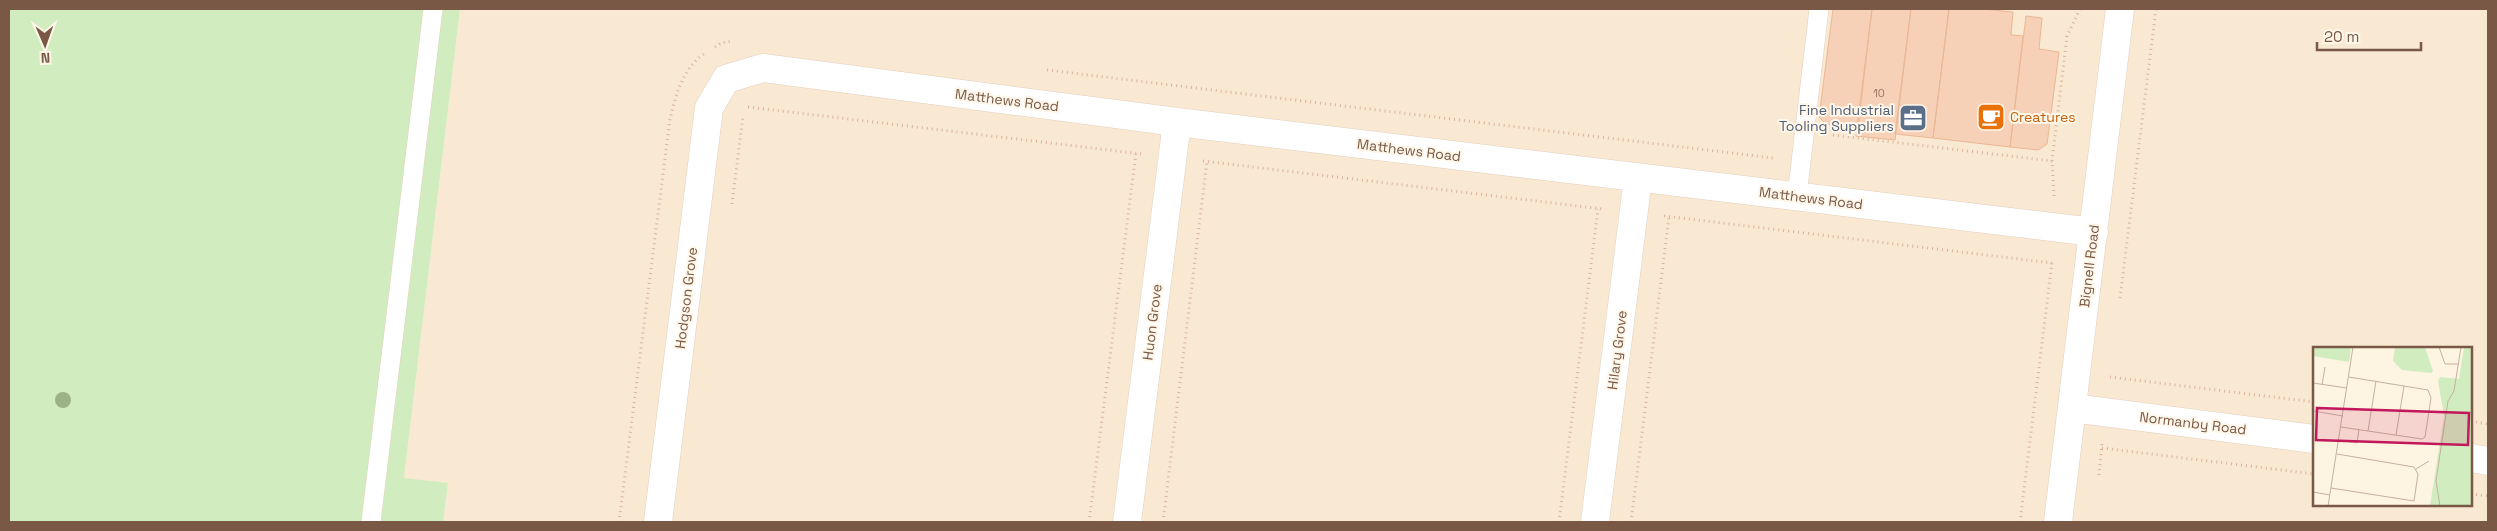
<svg xmlns="http://www.w3.org/2000/svg" width="2497" height="531" font-family="'Space Grotesk',sans-serif">
	<style>
		.residential { fill: #f9e8d2; fill-rule: evenodd }
		.green { fill: #d1edbf }
		.building { fill: #f7d1b7; stroke: #ebb795 }
		.lines { fill: none; stroke-linecap: round; stroke-linejoin: round }
		.service-casing { stroke: #e4d0bd; stroke-width: 20 }
		.minor-casing { stroke: #e4d0bd; stroke-width: 29 }
		.path { stroke: #dcb49a; stroke-width: 3; stroke-dasharray: 1 4; stroke-linecap: butt }
		.service { stroke: #fff; stroke-width: 19 }
		.minor { stroke: #fff; stroke-width: 28 }
		.tree { fill: #9cb186 }
		.labels { text-anchor: middle; dominant-baseline: central; stroke-width: 4; stroke-linejoin: round; paint-order: stroke }
		.number-label { font-size: 11px; fill: #987662 }
		.street-label { font-size: 14px; fill: #795846; stroke: #fff7ea }
		.service-label { font-size: 14px; fill: #4e5e75; stroke: #fff7ea; text-anchor: end }
		.food-label { font-size: 14px; fill: #c56008; stroke: #fff7ea; text-anchor: start }
		.inset-road { fill: none; stroke: #c5b19f; stroke-width: 1 }
		.view { fill: #c2185b; fill-opacity: 0.15; stroke: #c2185b; stroke-width: 2.5 }
		.inset-edge { fill: none; stroke: #795846; stroke-width: 2.5 }
	</style>
	<rect width="100%" height="100%" fill="#fef4e2"/>
	<path class="residential" d="M460 9H2488V522H443L448 483 404 479ZM2314 348H2471V505H2314Z"/>
	<path class="green" d="M9 9H460L404 478 448 483 443 522H9Z"/>
	<path class="building" d="M1833 9H1872L1858 128 1826 124 1819 117Z
		M1872 9H1911L1895 140 1856 136Z
		M1911 9H1949L1933 138 1895 134Z
		M1949 9H1983L2013 12 2011 35 2023 36 2010 147 1933 138Z
		M2026 16 2042 18 2039 49 2059 52 2047 144 2038 150 2010 147Z"/>
	<g class="lines">
		<defs>
			<path id="service" d="M1797 196 1819 9
				M371 522 433 9"/>
			<path id="minor" d="M2072 408 2314 439
				M2471 458 2488 461
				M658 522 709 108 726 79 763 68 1177 122 2094 232
				M1127 522 1177 122
				M1595 522 1638 178
				M2058 522 2120 9"/>
		</defs>
		<use href="#service" class="service-casing"/>
		<use href="#minor" class="minor-casing"/>
		<path class="path" d="M715 47 721 43 733 41
			M1047 70 1773 158
			M748 107 1142 154
			M1833 135 2052 161
			M1203 161 1603 209
			M2054 196 2052 161 2067 36 2080 9
			M732 204 743 116
			M1664 216 2052 263
			M2120 298 2156 9
			M2110 377 2314 402
			M2471 421 2488 424
			M2102 448 2314 474
			M2099 475 2102 443
			M2471 494 2488 496
			M619 522 670 119C676 95 682 69 704 54
			M1089 522 1136 153
			M1163 522 1207 161
			M1559 522 1598 209
			M1631 522 1669 217
			M2020 522 2052 262"/>
		<use href="#service" class="service"/>
		<use href="#minor" class="minor"/>
	</g>
	<circle class="tree" cx="63" cy="400" r="8"/>
	<defs>
		<symbol id="cafe-square" viewBox="-11 -11 22 22"><rect x="-9" y="-9" width="18" height="18" rx="4" fill="#e8710a" stroke="#fff7ea"/><path d="M-5.5-4.5H6V0H3Q3 3.5 0 3.5H-2.5Q-5.5 3.5-5.5 0ZM3-3.2v2h1.7v-2ZM-6 4.5H4V6H-6Z" fill="#fff"/></symbol>
		<symbol id="office-square" viewBox="-11 -11 22 22"><rect x="-9" y="-9" width="18" height="18" rx="4" fill="#5c6f8a" stroke="#fff7ea"/><path d="M-6-3h4V-5.5h4V-3h4V5H-6ZM-1-4.5V-3h2v-1.5ZM-6 0V1H6V0Z" fill="#fff"/></symbol>
	</defs>
	<g fill-rule="evenodd">
		<use href="#cafe-square" x="1975" y="101" width="32" height="32"/>
		<use href="#office-square" x="1897" y="102" width="32" height="32"/>
	</g>
	<g class="labels">
		<g class="number-label">
			<text x="1879" y="93">10</text>
		</g>
		<g class="street-label">
			<text transform="translate(1007 100) rotate(7)">Matthews Road</text>
			<text transform="translate(1409 150) rotate(7)">Matthews Road</text>
			<text transform="translate(1811 198) rotate(7)">Matthews Road</text>
			<text transform="translate(2089 266) rotate(-83)">Bignell Road</text>
			<text transform="translate(686 298) rotate(-83)">Hodgson Grove</text>
			<text transform="translate(1152 322) rotate(-83)">Huon Grove</text>
			<text transform="translate(1617 350) rotate(-83)">Hilary Grove</text>
			<text transform="translate(2193 423) rotate(7)">Normanby Road</text>
		</g>
		<g class="service-label">
			<text x="1894" y="110">Fine Industrial<tspan x="1894" dy="16">Tooling Suppliers</tspan></text>
		</g>
		<g class="food-label">
			<text x="2010" y="117">Creatures</text>
		</g>
	</g>
	<g transform="translate(2313 347)">
		<rect width="159" height="159" fill="#fef4e2"/>
		<path d="M0 0H38L36 15 0 9ZM82 0H112L120 24 118 26 89 23 80 14ZM151 0H159V159H117L131 69 125 34 127 30 146 32Z" fill="#d1edbf"/>
		<path class="inset-road" d="M126 0 132 17H145M0 36 34 41M9 38 12 20M0 64 30 69M28 80 109 92 112 90 118 51 115 43 36 30M55 84 63 34M83 88 91 39M26 93 44 96 46 82M103 122 116 114M18 141 101 154 105 127 101 120 24 107M0 145 17 148M15 159 40 0M127 159 123 134 135 54 141 44 148 0"/>
		<path class="view" d="M4 61 156 66 155 98 3 93Z"/>
		<rect width="159" height="159" class="inset-edge"/>
	</g>
	<rect width="2497" height="531" fill="none" stroke="#795846" stroke-width="20"/>
	<g transform="translate(45 45) rotate(178)" stroke="#fff7ea" stroke-width="4" paint-order="stroke">
	<path d="M0-4L9 19L0 12L-9 19Z" fill="#795846"/>
	<text y="-8" font-size="14" font-weight="bold" text-anchor="middle" fill="#795846">N</text>
	</g>
	<path d="M2317 42v8h104v-8" fill="none" stroke="#795846" stroke-width="2.5"/>
	<text x="2324" y="42" font-size="15" fill="#795846" stroke="#fff7ea" stroke-width="4" paint-order="stroke">20 m</text>
</svg>
